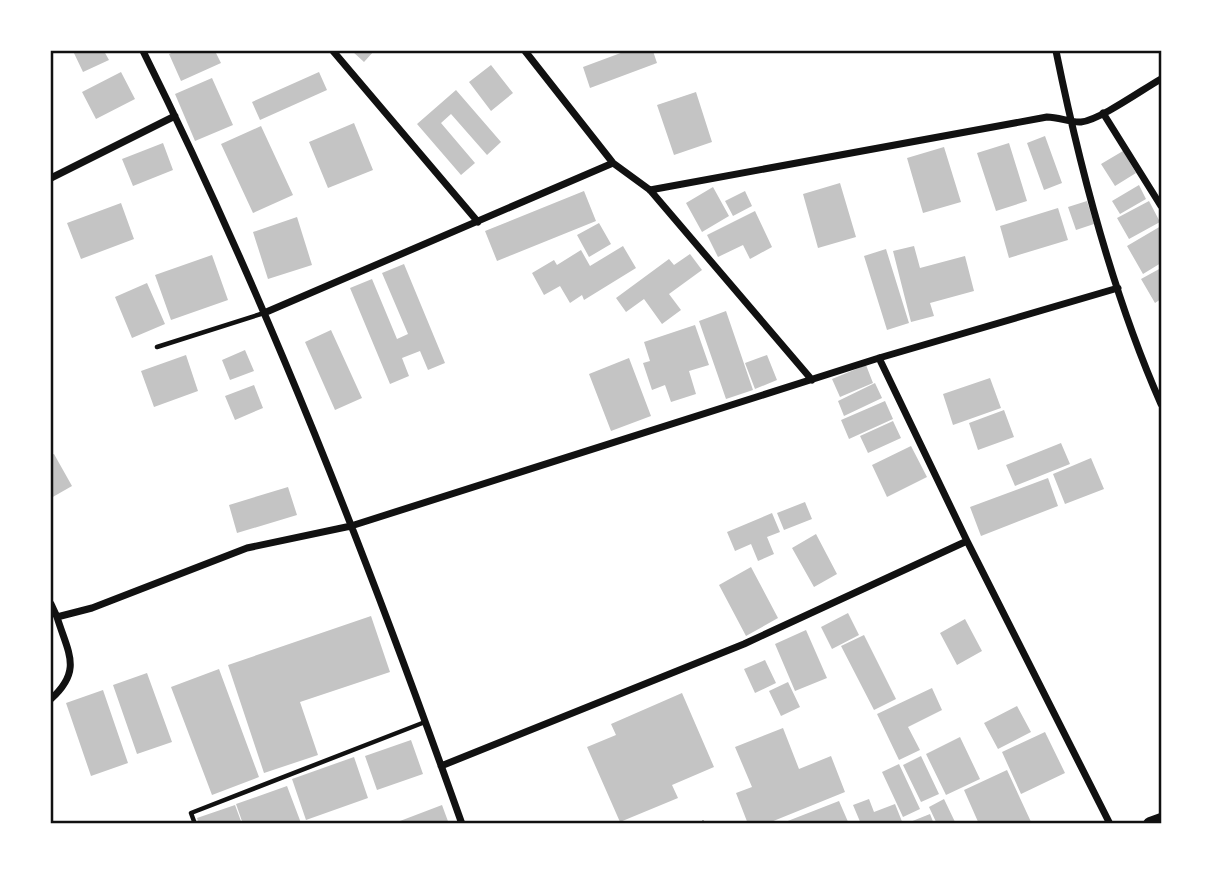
<svg xmlns="http://www.w3.org/2000/svg" width="1212" height="875" font-family="'Titillium Web',sans-serif">
	<style>
		.building { fill: #c4c4c4 }
		.lines { fill: none; stroke-linecap: round; stroke-linejoin: round }
		.service { stroke: #111; stroke-width: 4.5 }
		.minor { stroke: #111; stroke-width: 7 }
		.primary { stroke: #111; stroke-width: 14 }
		.neatline { fill: none; stroke: #111; stroke-width: 2.5 }
	</style>
	<rect width="100%" height="100%" fill="#fff"/>
	<path class="building" d="M73 51H104L109 60 83 72Z
		M176 51H215L221 63 181 81 169 54Z
		M352 51H374L364 62Z
		M626 51H653L657 63 590 88 583 67Z
		M491 65 513 93 491 111 469 82Z
		M121 72 135 99 96 119 82 92Z
		M319 72 327 90 260 120 252 102Z
		M212 78 233 125 195 141 175 94Z
		M456 90 501 142 487 155 451 114 441 123 475 163 461 175 417 124Z
		M696 92 712 142 674 155 657 105Z
		M354 123 373 170 328 188 309 142Z
		M261 126 293 195 253 213 221 144Z
		M1045 136 1062 183 1044 190 1027 143Z
		M163 143 173 170 133 186 122 159Z
		M1009 143 1027 201 996 211 977 153Z
		M944 147 961 202 923 213 907 158Z
		M1123 151 1136 173 1115 186 1101 164Z
		M840 183 856 237 818 248 803 194Z
		M1139 185 1146 199 1120 214 1112 201Z
		M713 187 729 216 702 232 686 203Z
		M584 191 596 221 497 261 485 231Z
		M745 191 752 206 733 216 725 201Z
		M1087 201 1094 224 1076 230 1068 207Z
		M1149 201 1160 222 1129 239 1117 218Z
		M121 203 134 239 81 259 67 223Z
		M1058 208 1068 240 1009 258 1000 226Z
		M755 211 772 247 750 259 743 245 718 257 707 235Z
		M297 217 312 265 268 279 253 232Z
		M599 223 611 244 589 257 577 235Z
		M1161 226V263L1143 274 1127 246Z
		M623 246 636 268 584 300 582 295 570 303 560 286 544 295 532 273 554 260 557 265 581 250 590 266Z
		M914 246 920 268 965 256 974 291 930 303 934 316 911 322 893 251Z
		M886 249 909 323 887 330 864 256Z
		M690 254 702 270 669 294 681 310 662 324 644 299 626 312 616 298 669 259 674 265Z
		M212 255 228 300 171 320 155 275Z
		M404 264 445 363 428 370 420 351 402 358 409 376 390 384 350 288 372 279 397 339 408 334 382 273Z
		M1161 268V299L1155 303 1141 279Z
		M147 283 165 324 132 338 115 297Z
		M726 311 753 390 726 399 699 321Z
		M695 325 709 365 689 371 696 394 671 402 665 385 652 390 643 363 650 361 644 342Z
		M331 330 362 398 335 410 305 342Z
		M245 350 254 371 230 380 222 360Z
		M186 355 198 391 154 407 141 371Z
		M767 355 777 380 755 389 745 363Z
		M629 358 651 416 611 431 589 374Z
		M866 365 873 383 840 397 832 379Z
		M990 378 1001 408 953 425 943 394Z
		M875 383 882 398 844 416 838 401Z
		M254 385 263 408 235 420 225 396Z
		M885 401 893 419 849 439 841 420Z
		M1004 410 1014 437 978 450 969 423Z
		M893 421 901 438 868 453 860 436Z
		M1061 443 1070 464 1015 486 1006 465Z
		M911 446 927 477 887 497 872 465Z
		M54 454 72 486 51 498V455Z
		M1091 458 1104 489 1065 504 1053 474Z
		M1048 478 1058 506 981 536 970 507Z
		M288 487 297 515 237 533 229 505Z
		M805 502 812 519 784 530 777 513Z
		M772 513 780 532 767 537 774 554 758 561 751 544 735 551 727 532Z
		M816 534 837 574 814 587 792 548Z
		M751 567 778 618 746 636 719 585Z
		M848 613 859 635 832 649 821 627Z
		M371 616 390 672 300 702 318 755 264 773 228 665Z
		M965 619 982 651 957 665 940 633Z
		M806 630 827 678 795 691 775 644Z
		M864 635 896 699 874 710 841 646Z
		M765 660 776 683 755 693 744 669Z
		M219 669 259 777 212 795 171 687Z
		M147 673 172 742 137 754 113 685Z
		M788 682 800 707 781 716 769 691Z
		M932 688 942 710 908 727 920 750 899 760 877 714Z
		M103 690 128 763 91 776 66 703Z
		M682 693 714 767 672 785 678 798 620 822 587 747 616 735 611 724Z
		M1017 706 1031 732 998 749 984 723Z
		M783 728 799 769 831 756 845 792 766 824H748L736 793 752 787 735 747Z
		M1045 732 1065 773 1021 794 1002 752Z
		M960 737 980 779 946 795 926 754Z
		M411 740 423 774 377 790 365 756Z
		M921 756 939 794 921 802 903 765Z
		M354 757 368 798 306 820 292 779Z
		M899 764 920 809 903 817 882 772Z
		M1007 770 1032 824H979L964 790Z
		M287 786 301 823 243 824 236 804Z
		M869 799 874 812 895 804 903 824H861L853 805Z
		M944 799 956 824H937L929 807Z
		M839 801 849 824H780Z
		M235 805 242 824H199L197 818Z
		M442 805 449 824H401L400 821Z
		M930 814 934 824H905Z"/>
	<g class="lines">
		<path class="service" d="M157 347 264 313
			M703 823 704 824
			M195 824 191 813 425 722"/>
		<path class="minor" d="M143 51C267 300 369 562 462 824
			M333 51 478 222
			M525 51 613 163 650 190 812 380
			M1056 51C1080 169 1112 293 1161 404
			M1103 113 1161 206
			M51 178 175 116
			M650 190 1047 117C1059 117 1071 123 1081 122 1100 120 1143 89 1161 79
			M264 313 613 163
			M879 358 967 541 1110 824
			M51 604 57 617 92 608 247 548 351 526 879 358 1118 288
			M51 699C83 670 68 653 57 617
			M441 766 744 644 967 541"/>
		<path class="primary" d="M1150 824 1161 820"/>
	</g>
	<rect width="1212" height="875" fill="none" stroke="#ffffff" stroke-width="105"/>
	<rect x="52" y="52" width="1108" height="770" class="neatline"/>
</svg>
